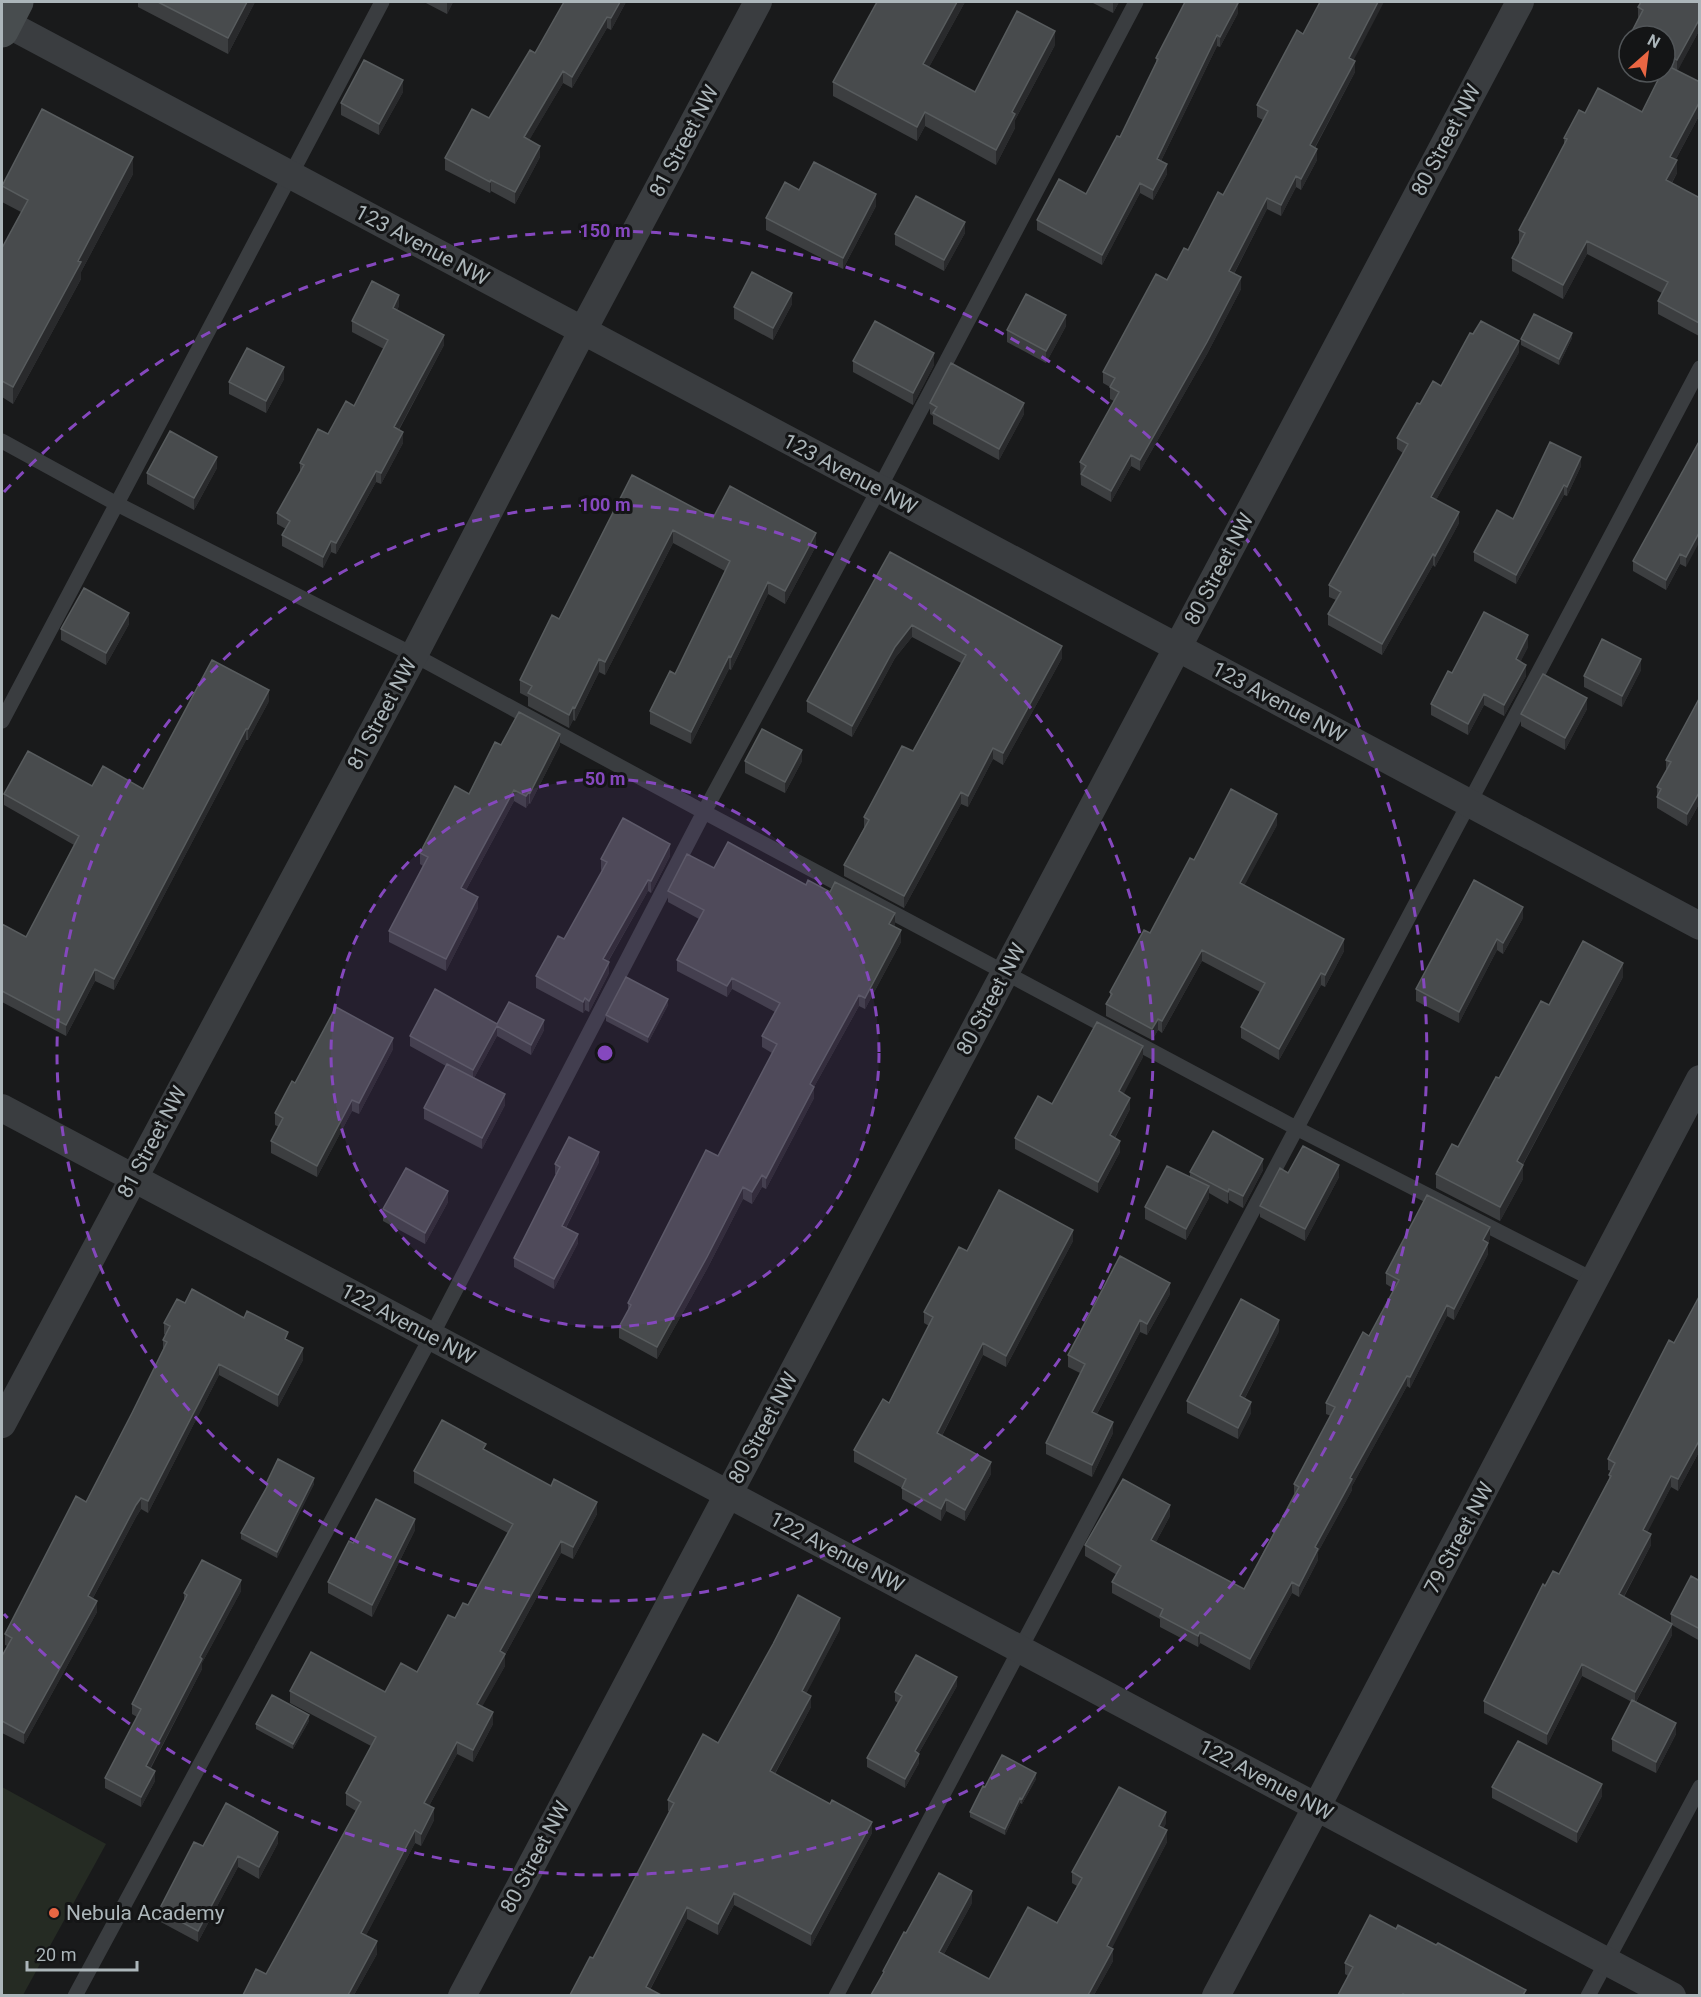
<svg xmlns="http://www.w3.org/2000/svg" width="1701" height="1997" font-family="Roboto,sans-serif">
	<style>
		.green { fill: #252b23 }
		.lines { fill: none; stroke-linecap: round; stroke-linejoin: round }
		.lane { stroke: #3a3d40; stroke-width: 15 }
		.street { stroke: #3a3d40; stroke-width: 28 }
		.secondary { stroke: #484d4f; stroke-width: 33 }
		.wall { fill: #3c3e40 }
		.shaded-wall { fill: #292a2c }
		.building { fill: #484b4d; stroke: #585c5e; stroke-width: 1.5 }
		.ring { fill: none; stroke: #8548be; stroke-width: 3; stroke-dasharray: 10 8 }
		.poi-dot { fill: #e96643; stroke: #141516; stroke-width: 2 }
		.labels { text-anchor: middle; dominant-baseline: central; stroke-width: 6; stroke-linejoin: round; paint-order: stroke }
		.street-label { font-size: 21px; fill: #acb6ba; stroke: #141516 }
		.poi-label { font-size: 21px; fill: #acb6ba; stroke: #141516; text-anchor: start }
		.centre { fill: #8548be; stroke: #141516; stroke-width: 3 }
		.ring-label { font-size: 18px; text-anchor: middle; font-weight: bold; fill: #8548be; stroke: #141516; stroke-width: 6; stroke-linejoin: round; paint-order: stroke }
	</style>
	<rect width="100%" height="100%" fill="#191a1b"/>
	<path class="green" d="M2 1787 106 1844 23 1995H2Z"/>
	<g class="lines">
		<path class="lane" d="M2 441 117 504 414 655 704 812 1296 1128 1594 1280
			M2 721 382 2
			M75 1996 431 1337 704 812 879 489 1136 2
			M836 1996 1700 368
			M1588 1996 1700 1787"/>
		<path class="street" d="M2 21 1700 926
			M2 1108 1672 1996
			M2 1424 414 655 583 330 758 2
			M462 1996 1520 2
			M1216 1996 1317 1806 1700 1079"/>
		<path class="secondary" d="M2 31 17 2"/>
	</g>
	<path class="wall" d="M138 2H255L228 54 138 7Z
		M424 2H453L447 14Z
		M564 2H626L611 30 607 28 572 88 563 83 529 140 540 157 515 204 491 191 490 193 445 170V158L489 118 535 53Z
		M877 2H965L929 67 975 92 1055 45 1015 120V128L996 165 925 126 917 141 833 96V82Z
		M1091 2H1119L1113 13Z
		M1700 2V29L1677 71 1700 82V114L1676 159 1677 173 1672 183 1700 198 1699 336 1658 314V301L1662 293 1587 254 1563 299 1512 271V258L1520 244 1519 243V230L1564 145V138L1585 113 1642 112 1665 66V36H1630L1638 18V7Z
		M1238 13 1220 47 1217 46 1161 161 1167 174 1153 200 1140 193 1102 265 1037 230V220L1086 194 1120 137 1156 64V58Z
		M1354 60 1355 72 1315 148 1317 160 1301 190 1296 187 1281 216 1267 209 1234 274 1241 289 1207 354 1140 471 1131 466 1111 502 1081 485 1080 462 1114 401 1110 399V387L1103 383V372L1188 250 1223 195 1263 120 1257 117V105Z
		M403 92 379 135 341 115V103Z
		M133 174 81 272V279L13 404 2 397V248L21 212 2 202V186Z
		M876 206 843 269 766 230V218Z
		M965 233 944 271 895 245V234Z
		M792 304 773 340 734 319V307Z
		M399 306 397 310 444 345 399 430 403 443 381 484 376 482 336 554 331 552 323 568 282 546V535L286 529 277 524V513L300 473V463L328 434 354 406 384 349 352 332V321Z
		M1066 326 1046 363 1007 342V330Z
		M1572 338 1559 365 1521 345V339Z
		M1519 352 1436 500 1459 523 1435 567 1433 565 1382 655 1328 625V614L1336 600 1329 597V585L1403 453 1397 449V438L1420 404 1441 386Z
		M853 361 934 365 913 405 853 372Z
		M284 379 266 413 229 394V382Z
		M930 403 1024 414 999 460 933 424V416L930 414Z
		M1700 440 1686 567 1680 564 1666 590 1633 571V561Z
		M1581 466 1567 496 1564 495 1516 584 1474 561V552L1513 519Z
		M217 468 194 510 147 484V473Z
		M632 475 713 518 816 546 785 604 768 594 731 670 729 669 691 744 650 724V711L675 674 725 571 673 543 605 675 599 672 575 721 573 720 569 728 528 706V697L520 693V680L559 619Z
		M890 552 1062 658 1003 765 993 759 968 807 961 804 904 908 844 876V865L864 828V817L913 751 961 663 912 637 895 658 852 737 807 712V701Z
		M129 624 106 665 61 640V629Z
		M1528 647 1520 662 1526 676 1504 716 1484 705 1468 735 1431 715V704L1452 673Z
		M1641 670 1622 707 1584 687V676Z
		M1700 697V802L1687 826 1657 808V787L1666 771V760Z
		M269 701 248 740H246L114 990 95 981 66 1036 2 1002V924L26 937 74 845 4 805V794L92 786 143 789Z
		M1587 709 1565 750 1521 726V714Z
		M501 745H560L530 804 529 803 526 808 514 801 466 890 478 908 446 971 389 942V931L423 866 420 864V853L469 794Z
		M745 761H802L785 793 745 773Z
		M1277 825 1244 885 1344 951 1325 987 1321 985 1279 1060 1241 1038V1027L1260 992 1202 961 1162 1033 1158 1030 1152 1040 1106 1016V1004L1110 998V992L1150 933 1194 860Z
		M670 856 651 893 648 891 608 962 609 973 589 1012 585 1010 583 1013 536 988V976L564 939 602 871 601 870V859Z
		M714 868 806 885 895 925 894 926 901 942 865 1009 859 1006 814 1087V1098L766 1189 762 1187 752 1204 743 1199 707 1269 657 1359 619 1338V1327L628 1311V1303L718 1156 772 1053 762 1047V1036L775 1012 732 989 727 997 677 971V960L699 919 668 902V891Z
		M1523 918 1503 954 1497 950 1459 1023 1416 1001V989Z
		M1623 977 1523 1165V1179L1500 1221 1436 1188V1174L1458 1147 1499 1078 1549 1005Z
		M668 1005 648 1043 606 1021V1015Z
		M497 1024 544 1030 531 1055 497 1036 474 1078 505 1105 482 1149 424 1119V1108L446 1066 410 1046V1036Z
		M393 1049 359 1114 352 1111 317 1177 271 1153V1141L279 1127 275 1125V1113L295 1083Z
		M1143 1057 1123 1094 1130 1109 1115 1138 1120 1152 1098 1193 1015 1149V1138L1052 1104Z
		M599 1162 566 1228 578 1243 554 1289 514 1267V1258L557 1175 555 1174V1164Z
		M1263 1170 1243 1208 1229 1200 1228 1204 1209 1193V1198L1186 1240 1145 1219V1207L1190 1177V1172Z
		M1288 1173 1339 1177 1305 1241 1260 1217V1206Z
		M448 1202 425 1244 383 1221V1209Z
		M1490 1238 1488 1243V1254L1454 1320 1447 1316 1410 1388 1407 1386 1352 1486V1490L1318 1552V1560L1299 1597 1292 1593 1250 1670 1200 1643 1198 1647 1160 1627V1619L1112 1593V1582L1117 1575 1085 1556V1545L1170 1516 1156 1542 1244 1589 1294 1494V1484L1331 1416 1326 1414V1403L1369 1336 1394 1289 1386 1284V1273Z
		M1073 1241 1006 1367 983 1355 942 1436 991 1474 965 1521 946 1511 941 1521 902 1499V1488L854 1462V1450L889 1403 929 1326 924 1323V1312L967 1251Z
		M1170 1294 1147 1335 1140 1332 1097 1414 1113 1433 1092 1477 1046 1454V1443L1080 1373 1068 1367V1355Z
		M1700 1295V1450L1678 1491 1671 1487 1647 1532 1651 1545 1624 1597 1671 1623V1614L1700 1581V1641L1672 1625V1635L1636 1702 1676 1734 1656 1773 1612 1751V1739L1632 1702 1582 1676 1547 1745 1484 1713V1701L1545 1586 1559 1574 1609 1479V1475L1611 1471 1608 1470V1459L1674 1343Z
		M185 1303 244 1318 288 1341 303 1360 278 1407 219 1375 148 1513 141 1509 136 1517 93 1598 97 1612 24 1744 2 1733V1656L7 1646 5 1645V1634L86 1502 132 1413 163 1350V1340L165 1335 164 1334V1323Z
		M1279 1331 1245 1398 1251 1413 1238 1439 1187 1413V1401Z
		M486 1451 597 1514 573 1559 561 1553 505 1655V1666L482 1706 493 1724 473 1762 457 1754 429 1806 434 1820 421 1846 415 1843 366 1935 377 1954 354 1995H243L266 1974 356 1811 346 1805V1793L371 1746 290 1703V1691L385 1692 417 1672 455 1618 468 1605 508 1533 414 1483V1471Z
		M266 1484H314L277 1558 241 1539V1533L266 1489Z
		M415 1530 372 1617 328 1593V1582L353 1543Z
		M241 1591 202 1663V1669L151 1768 155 1781 141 1807 105 1788V1778L137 1717 132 1714V1704L184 1603V1593Z
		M840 1629 806 1693 811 1707 775 1774 872 1833 811 1946 734 1905 718 1935 687 1919 650 1990 593 1958 670 1812 668 1811V1800L718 1743Z
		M957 1686 919 1753V1763L905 1788 867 1767V1758L898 1703 895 1701V1692Z
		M309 1721 293 1749 256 1729V1724Z
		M1036 1779 1022 1804 1020 1803 1005 1835 970 1817V1812L985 1787Z
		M1492 1787 1602 1796 1577 1843 1492 1798Z
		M1166 1823 1163 1829 1167 1842 1111 1949 1113 1961 1094 1995 883 1975V1971L906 1933 972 1903 944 1954 989 1979 1057 1923 1077 1886 1072 1883V1872Z
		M278 1843 259 1879 238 1867 198 1942 159 1921V1910L203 1846Z
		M1345 1963 1526 1995H1338L1348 1976 1345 1974Z"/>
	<path class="shaded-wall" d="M247 2H255L228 54V38Z
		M447 2H453L447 14Z
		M620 2H626L611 30V18Z
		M957 2H965L923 78V64Z
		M1113 2H1119L1113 13Z
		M1378 2H1384L1349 69V58Z
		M1238 3V13L1220 47V37Z
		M607 17V28L572 88V77Z
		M1700 18V29L1677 72V60Z
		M1055 31V45L1015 120V128L996 165V150L1012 112Z
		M1217 35V46L1157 169V159Z
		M1355 61V72L1310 156V145Z
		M563 71V83L524 149V137Z
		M403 80V92L379 135V124Z
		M1700 101V114L1670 170V157Z
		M925 112V126L917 141V127Z
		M540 146V157L515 204V192Z
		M1317 149V160L1301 190V179Z
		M133 157V174L81 272V279L13 404V387L78 261Z
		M1677 160V173L1666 193V180Z
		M1167 164V174L1153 200V190Z
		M1296 176V187L1281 216V205Z
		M491 180V191L490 193V182Z
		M1140 183V193L1102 265V255Z
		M876 194V206L843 269V258Z
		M1267 198V209L1229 283V271Z
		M965 222V233L944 271V260Z
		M1587 241V254L1563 299V285Z
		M1241 277V289L1207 354 1140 471V460Z
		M792 293V304L773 340V328Z
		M399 295V306L393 318V308Z
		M1066 315V326L1046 363V351Z
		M1572 333V338L1559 365V359Z
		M444 335V345L394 438V427Z
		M1519 341V352L1431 509V497Z
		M934 353V365L913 405V393Z
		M284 367V379L266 413V401Z
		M1024 403V414L999 460V449Z
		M403 432V443L381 484V473Z
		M1131 455V466L1111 502V491Z
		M217 457V468L194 510V498Z
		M1581 457V466L1567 496V487Z
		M376 471V482L336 554V543Z
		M1564 485V495L1516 584V575Z
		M1459 512V523L1435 567V556Z
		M673 530V543L605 675V662Z
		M1700 531V541L1686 567V557Z
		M816 533V546L785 604V591Z
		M331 541V552L323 568V557Z
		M1433 554V565L1382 655V644Z
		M1680 554V564L1666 590V580Z
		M768 582V594L731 670V657Z
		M129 613V624L106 665V653Z
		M912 625V637L895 658 852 737V726L895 647Z
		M1528 635V647L1516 671V659Z
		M1062 646V658L1003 765V753Z
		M729 656V669L691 744V732Z
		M599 659V672L575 721V708Z
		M1641 659V670L1622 707V696Z
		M1526 665V676L1504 716V705Z
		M269 690V701L248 740V729Z
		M1484 694V705L1468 735V724Z
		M1587 698V709L1565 750V738Z
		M573 707V720L569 728V715Z
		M246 729V740L114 990V979Z
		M560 734V745L530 804V793Z
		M993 748V759L968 807V796Z
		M802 750V761L785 793V782Z
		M514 790V801L461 899V888Z
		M1700 791V802L1687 826V814Z
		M529 792V803L526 808V796Z
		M961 792V804L904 908V896Z
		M1277 814V825L1240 894V883Z
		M670 844V856L651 893V881Z
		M648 880V891L603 970V959Z
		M478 897V908L446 971V959Z
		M1523 907V918L1503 954V943Z
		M895 913V925L889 935V924Z
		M901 930V942L865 1009V998Z
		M1344 939V951L1325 987V975Z
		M1497 939V950L1459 1023V1012Z
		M1202 950V961L1162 1033V1021Z
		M609 962V973L589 1012V1001Z
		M1623 963V977L1517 1175V1161Z
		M95 969V981L66 1036V1025Z
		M1321 973V985L1279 1060V1049Z
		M732 978V989L727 997V986Z
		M859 995V1006L814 1087V1098L766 1189V1178L810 1084Z
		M585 998V1010L583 1013V1002Z
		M668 999V1005L648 1043V1037Z
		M1158 1019V1030L1152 1040V1029Z
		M544 1020V1030L531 1055V1045Z
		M497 1026V1036L473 1080V1070Z
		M393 1038V1049L359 1114V1103Z
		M1143 1046V1057L1119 1103V1091Z
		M505 1094V1105L482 1149V1138Z
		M1130 1098V1109L1110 1146V1135Z
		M352 1100V1111L317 1177V1166Z
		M1120 1141V1152L1098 1193V1182Z
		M599 1152V1162L562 1235V1226Z
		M1263 1159V1170L1243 1208V1196Z
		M1339 1165V1177L1305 1241V1229Z
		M1523 1165V1179L1500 1221V1207Z
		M762 1175V1187L752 1204V1192Z
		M1209 1186V1198L1186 1240V1229Z
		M743 1187V1199L707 1269 657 1359V1347Z
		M1229 1189V1200L1228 1204V1192Z
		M448 1191V1202L425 1244V1233Z
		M1490 1227V1238L1483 1251V1240Z
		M1073 1230V1241L1006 1367V1356Z
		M578 1234V1243L554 1289V1279Z
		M1488 1243V1254L1454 1320V1309Z
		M1170 1283V1294L1147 1335V1324Z
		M1447 1305V1316L1410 1388V1377Z
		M1140 1320V1332L1092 1423V1412Z
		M1279 1320V1331L1240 1407V1396Z
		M983 1343V1355L937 1445V1433Z
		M303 1348V1360L278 1407V1395Z
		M219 1364V1375L148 1513V1501Z
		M1407 1376V1386L1352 1486V1490L1318 1552V1560L1299 1597V1586L1315 1547 1350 1478Z
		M1251 1402V1413L1238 1439V1428Z
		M1113 1422V1433L1092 1477V1465Z
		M1700 1439V1450L1678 1491V1479Z
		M991 1462V1474L965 1521V1510Z
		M1671 1476V1487L1643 1541V1530Z
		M314 1478V1484L277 1558V1552Z
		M141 1498V1509L136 1517 88 1607V1596L136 1505Z
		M946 1499V1511L941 1521V1509Z
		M597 1502V1514L573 1559V1547Z
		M1170 1505V1516L1151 1551V1540Z
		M415 1519V1530L372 1617V1605Z
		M1651 1534V1545L1619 1605V1594Z
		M561 1541V1553L505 1655V1666L477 1716V1704L500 1651Z
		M241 1580V1591L202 1663V1669L146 1776V1766L200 1657Z
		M1292 1582V1593L1250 1670V1659Z
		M97 1601V1612L24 1744V1733Z
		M840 1618V1629L802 1702V1691Z
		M1672 1624V1635L1635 1703V1692Z
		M1200 1632V1643L1198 1647V1636Z
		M1582 1664V1676L1547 1745V1734Z
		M957 1677V1686L915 1760V1751Z
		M811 1696V1707L770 1782V1771Z
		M493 1712V1724L473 1762V1750Z
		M309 1715V1721L293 1749V1744Z
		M1676 1723V1734L1656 1773V1762Z
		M457 1742V1754L424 1815V1803Z
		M919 1754V1763L905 1788V1779Z
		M155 1771V1781L141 1807V1797Z
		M1036 1773V1779L1022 1804V1799Z
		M1602 1784V1796L1577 1843V1832Z
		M1020 1798V1803L1005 1835V1829Z
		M434 1808V1820L421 1846V1834Z
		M1166 1812V1823L1159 1837V1826Z
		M872 1822V1833L811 1946V1934Z
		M415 1830V1843L361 1945V1933Z
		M1167 1830V1842L1107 1958V1946Z
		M278 1832V1843L259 1879V1867Z
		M238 1856V1867L198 1942V1931Z
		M972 1891V1903L939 1963V1952Z
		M734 1893V1905L718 1935V1924Z
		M687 1907V1919L647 1995 646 1987Z
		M377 1941V1954L354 1995H348Z
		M1113 1949V1961L1094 1995H1088Z"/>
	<path class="building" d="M158 2H247L228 38Z
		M564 2H620L611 18 607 17 572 77 563 71 524 137 540 146 515 192 491 180 490 182 445 158 472 109 489 118 530 50 535 53Z
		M877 2H957L923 64 975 92 1017 11 1055 31 1012 112 1015 114 996 150 925 112 917 127 833 82Z
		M1185 2H1236L1238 3 1220 37 1217 35 1157 159 1167 164 1153 190 1140 183 1102 255 1037 220 1059 179 1086 194 1117 136 1120 137 1158 59 1156 58Z
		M1320 2H1378L1349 58 1355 61 1310 145 1317 149 1301 179 1296 176 1281 205 1267 198 1229 271 1241 277 1207 342 1140 460 1131 455 1111 491 1081 474 1086 466 1080 462 1119 392 1110 387 1115 378 1103 372 1156 274 1167 280 1184 248 1188 250 1218 192 1223 195 1268 111 1257 105 1297 30 1303 34Z
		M1641 2H1700V18L1677 60 1665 54V36H1631L1630 35 1643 10 1638 7Z
		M364 60 403 80 379 124 341 103Z
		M1666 65 1700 82V101L1670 157 1677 160 1666 180 1700 198 1699 323 1658 301 1668 282 1587 241 1563 285 1512 258 1525 233 1519 230 1567 139 1564 138 1579 110 1585 113 1598 88 1642 112 1662 72H1665Z
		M42 109 133 157 78 261 81 262 13 387 2 381V248L28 200 2 186Z
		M814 162 876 194 843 258 766 218 785 182 799 190Z
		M916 196 965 222 944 260 895 234Z
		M752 272 792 293 773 328 734 307Z
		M372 281 399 295 393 308 444 335 394 427 403 432 381 473 376 471 336 543 331 541 323 557 282 535 290 521 277 513 304 465 300 463 318 429 328 434 346 401 354 406 388 340 352 321Z
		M1026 294 1066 315 1046 351 1007 330Z
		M1534 314 1572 333 1559 359 1521 339Z
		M875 321 934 353 913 393 853 361Z
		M1481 321 1519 341 1431 497 1459 512 1435 556 1433 554 1382 644 1328 614 1341 592 1329 585 1408 444 1397 438 1417 403 1420 404 1433 381 1441 386 1470 333 1473 334Z
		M247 348 284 367 266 401 229 382Z
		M951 363 1024 403 999 449 933 413 937 407 930 403Z
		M170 431 217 457 194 498 147 473Z
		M1700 440V531L1686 557 1680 554 1666 580 1633 561 1634 559Z
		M1550 442 1581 457 1567 487 1564 485 1516 575 1474 552 1497 510 1513 519Z
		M632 475 713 518 730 486 816 533 785 591 768 582 731 657 729 656 691 732 650 711 670 671 675 674 730 561 673 530 605 662 599 659 575 708 573 707 569 715 528 693 532 686 520 680 552 615 559 619Z
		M890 552 1062 646 1003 753 993 748 968 796 961 792 904 896 844 865 869 820 864 817 902 746 913 751 966 655 912 625 895 647 852 726 807 701Z
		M84 588 129 613 106 653 61 629Z
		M1484 612 1528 635 1516 659 1526 665 1504 705 1484 694 1468 724 1431 704 1448 671 1452 673Z
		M1602 639 1641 659 1622 696 1584 676Z
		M212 660 269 690 248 729H246L114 979 95 969 66 1025 2 991V924L26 937 79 836 4 794 28 751 92 786 103 766 143 789Z
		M1543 674 1587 698 1565 738 1521 714Z
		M1700 697V791L1687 814 1657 797 1661 789 1657 787 1671 762 1666 760Z
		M519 712 560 734 530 793 529 792 526 796 514 790 461 888 478 897 446 959 389 931 428 857 420 853 455 786 469 794 495 742 501 745Z
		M762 729 802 750 785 782 745 761Z
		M1231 789 1277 814 1240 883 1344 939 1325 975 1321 973 1279 1049 1241 1027 1265 983 1202 950 1162 1021 1158 1019 1152 1029 1106 1004 1112 994 1110 992 1144 930 1150 933 1190 858 1194 860Z
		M623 818 670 844 651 881 648 880 603 959 609 962 589 1001 585 998 583 1002 536 976 558 936 564 939 607 862 601 859Z
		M728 842 806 885 808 880 830 892 835 882 895 913 889 924 901 930 865 998 859 995 810 1084 814 1087 766 1178 762 1175 752 1192 743 1187 707 1257 657 1347 619 1327 631 1305 628 1303 706 1150 718 1156 777 1044 762 1036 780 1003 732 978 727 986 677 960 704 910 668 891 687 854 714 868Z
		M1474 880 1523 907 1503 943 1497 939 1459 1012 1416 989Z
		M1583 941 1623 963 1517 1161 1523 1165 1500 1207 1436 1174 1452 1144 1458 1147 1496 1077 1499 1078 1541 1001 1549 1005Z
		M626 977 668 999 648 1037 606 1015Z
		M435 989 497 1024 509 1002 544 1020 531 1045 497 1026 473 1070 410 1036Z
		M336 1007 393 1038 359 1103 352 1100 317 1166 271 1141 283 1118 275 1113 292 1081 295 1083Z
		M1097 1022 1143 1046 1119 1091 1130 1098 1110 1135 1120 1141 1098 1182 1015 1138 1038 1096 1052 1104Z
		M447 1064 505 1094 482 1138 424 1108Z
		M1213 1131 1263 1159 1243 1196 1229 1189 1228 1192 1190 1172Z
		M569 1137 599 1152 562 1226 578 1234 554 1279 514 1258 560 1167 555 1164Z
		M1303 1146 1339 1165 1305 1229 1260 1206 1280 1168 1288 1173Z
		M1167 1166 1209 1186 1186 1229 1145 1207Z
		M406 1168 448 1191 425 1233 383 1209Z
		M999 1190 1073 1230 1006 1356 983 1343 937 1433 991 1462 965 1510 946 1499 941 1509 902 1488 906 1479 854 1450 883 1399 889 1403 933 1317 924 1312 959 1247 967 1251Z
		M1427 1195 1490 1227 1483 1240 1488 1243 1454 1309 1447 1305 1410 1377 1407 1376 1350 1478 1352 1479 1315 1547 1318 1549 1299 1586 1292 1582 1250 1659 1200 1632 1198 1636 1160 1616 1163 1609 1112 1582 1121 1566 1085 1545 1123 1479 1170 1505 1151 1540 1244 1589 1299 1487 1294 1484 1335 1407 1326 1403 1363 1332 1369 1336 1399 1280 1386 1273Z
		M1120 1256 1170 1283 1147 1324 1140 1320 1092 1412 1113 1422 1092 1465 1046 1443 1085 1364 1068 1355Z
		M192 1289 244 1318 247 1311 288 1332 285 1339 303 1348 278 1395 219 1364 148 1501 141 1498 136 1505 88 1596 97 1601 24 1733 2 1721V1656L12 1638 5 1634 76 1496 86 1502 132 1413 167 1342 163 1340 170 1326 164 1323 177 1299 185 1303Z
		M1700 1295V1439L1678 1479 1671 1476 1643 1530 1651 1534 1619 1594 1672 1624 1635 1692 1582 1664 1547 1734 1484 1701 1543 1584 1545 1586 1553 1571 1559 1574 1611 1476 1609 1475 1615 1463 1608 1459 1669 1340 1674 1343Z
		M1241 1299 1279 1320 1240 1396 1251 1402 1238 1428 1187 1401Z
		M442 1420 486 1444 483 1449 551 1486 554 1479 597 1502 573 1547 561 1541 500 1651 505 1654 477 1704 493 1712 473 1750 457 1742 424 1803 434 1808 421 1834 415 1830 361 1933 377 1941 348 1995H243L256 1969 266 1974 361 1802 346 1793 376 1737 290 1691 311 1652 385 1692 401 1663 417 1672 448 1615 455 1618 463 1603 468 1605 513 1524 414 1471Z
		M278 1459 314 1478 277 1552 241 1533 268 1485 266 1484Z
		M376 1499 415 1519 372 1605 328 1582 349 1541 353 1543Z
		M202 1560 241 1580 200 1657 202 1659 146 1766 155 1771 141 1797 105 1778 141 1709 132 1704 187 1595 184 1593Z
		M1691 1576 1700 1581V1629L1671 1614Z
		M798 1595 840 1618 802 1691 811 1696 770 1771 830 1804 832 1800 872 1822 811 1934 734 1893 718 1924 687 1907 646 1987 661 1995H570L590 1957 593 1958 674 1803 668 1800 703 1734 718 1743 773 1644Z
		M916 1655 957 1677 915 1751 919 1754 905 1779 867 1758 902 1696 895 1692Z
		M272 1695 309 1715 293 1744 256 1724Z
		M1632 1700 1676 1723 1656 1762 1612 1739Z
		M1518 1741 1602 1784 1577 1832 1492 1787Z
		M1002 1755 1036 1773 1022 1799 1020 1798 1005 1829 970 1812 983 1786 985 1787Z
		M1119 1787 1166 1812 1159 1826 1167 1830 1107 1946 1113 1949 1088 1995H871L884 1972 883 1971 904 1932 906 1933 939 1873 972 1891 939 1952 989 1979 1028 1907 1057 1923 1082 1878 1072 1872Z
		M226 1803 278 1832 259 1867 238 1856 198 1931 159 1910 194 1842 203 1846Z
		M1370 1915 1396 1929 1398 1925 1436 1945 1438 1943 1526 1990 1523 1995H1405L1403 1994 1402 1995H1338L1353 1967 1345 1963Z"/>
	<circle cx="605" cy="1053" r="274" fill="#8548be" fill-opacity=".12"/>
	<g class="ring">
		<circle cx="605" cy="1053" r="274"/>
		<circle cx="605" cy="1053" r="548"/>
		<path d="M4 492A822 822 0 1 1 4 1614"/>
	</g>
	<circle class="poi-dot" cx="54" cy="1913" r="6"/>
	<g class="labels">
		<g class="street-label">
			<text transform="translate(1446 140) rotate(-62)">80 Street NW</text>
			<text transform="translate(684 141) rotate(-62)">81 Street NW</text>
			<text transform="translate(422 245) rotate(28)">123 Avenue NW</text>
			<text transform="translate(850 474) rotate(28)">123 Avenue NW</text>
			<text transform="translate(1219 569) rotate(-62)">80 Street NW</text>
			<text transform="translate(1279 702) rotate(28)">123 Avenue NW</text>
			<text transform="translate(382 714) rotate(-62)">81 Street NW</text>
			<text transform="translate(991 999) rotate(-62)">80 Street NW</text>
			<text transform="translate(152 1142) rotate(-62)">81 Street NW</text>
			<text transform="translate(408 1324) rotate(28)">122 Avenue NW</text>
			<text transform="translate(763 1428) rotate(-62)">80 Street NW</text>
			<text transform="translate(1459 1538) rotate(-62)">79 Street NW</text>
			<text transform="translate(837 1552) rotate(28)">122 Avenue NW</text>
			<text transform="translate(1266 1780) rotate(28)">122 Avenue NW</text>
			<text transform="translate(535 1857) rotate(-62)">80 Street NW</text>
		</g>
		<g class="poi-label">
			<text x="66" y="1913">Nebula Academy</text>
		</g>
	</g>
	<circle cx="605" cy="1053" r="9" class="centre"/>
	<g class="ring-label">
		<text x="605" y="237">150 m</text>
		<text x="605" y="511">100 m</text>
		<text x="605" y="785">50 m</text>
	</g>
	<rect width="1701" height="1997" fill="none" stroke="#acb6ba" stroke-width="6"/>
	<g transform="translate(1647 54) rotate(28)"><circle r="28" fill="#141516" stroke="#515558" stroke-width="1.5"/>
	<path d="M0-4.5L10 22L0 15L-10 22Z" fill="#e96643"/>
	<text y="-9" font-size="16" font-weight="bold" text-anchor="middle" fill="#acb6ba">N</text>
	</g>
	<path d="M27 1961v9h110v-9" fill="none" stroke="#acb6ba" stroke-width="3"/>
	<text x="36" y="1961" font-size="18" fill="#acb6ba" stroke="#141516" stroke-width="4.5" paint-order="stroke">20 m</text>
</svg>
